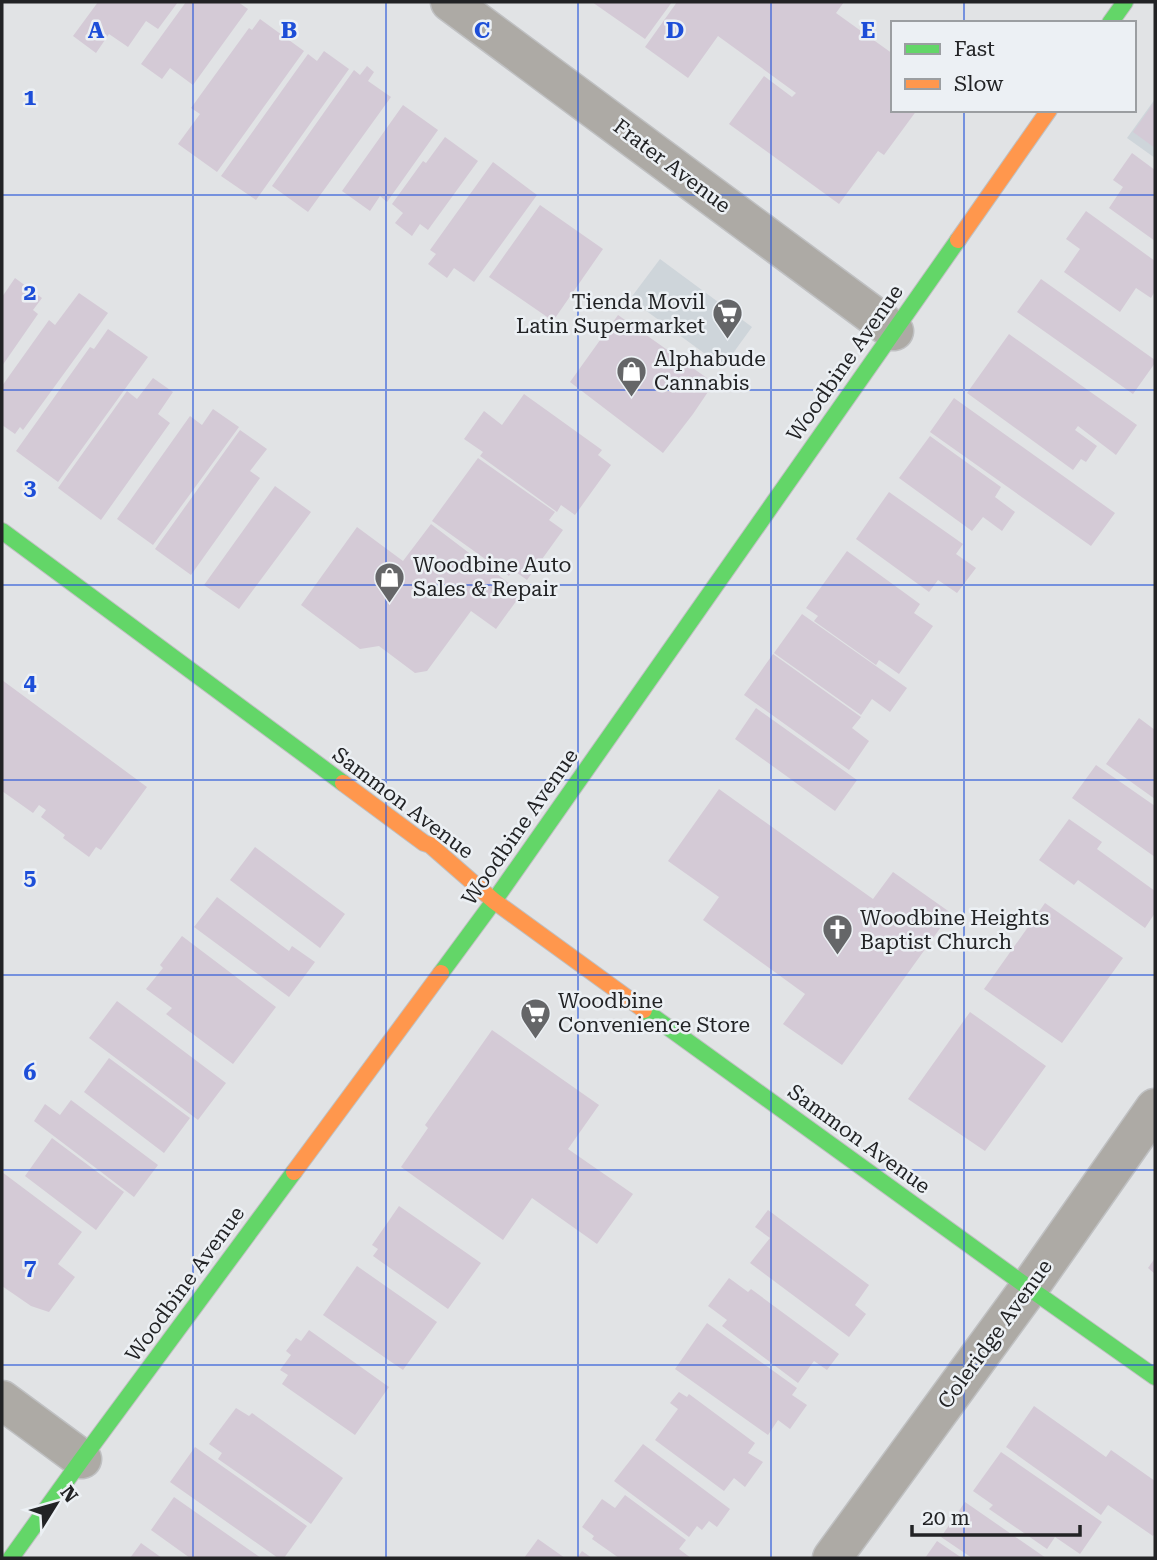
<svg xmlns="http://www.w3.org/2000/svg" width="1157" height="1560" font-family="'Roboto Serif',serif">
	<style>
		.built { fill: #ced5da }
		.building { fill: #d4cad6 }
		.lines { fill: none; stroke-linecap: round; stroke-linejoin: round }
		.street-casing { stroke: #bfc0c2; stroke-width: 41 }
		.fast-casing { stroke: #bfc0c2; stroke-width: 18 }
		.slow-casing { stroke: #bfc0c2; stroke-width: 18 }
		.street { stroke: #adaaa5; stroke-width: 38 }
		.fast { stroke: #63d668; stroke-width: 16 }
		.slow { stroke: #ff974d; stroke-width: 16 }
		.grid { fill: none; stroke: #1d4ed8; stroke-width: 2; stroke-opacity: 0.55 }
		.labels { text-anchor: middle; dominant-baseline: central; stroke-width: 5; stroke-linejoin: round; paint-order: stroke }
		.street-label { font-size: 21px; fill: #222325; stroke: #ecf0f4 }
		.poi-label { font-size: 21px; fill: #222325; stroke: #ecf0f4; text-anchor: start }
		.grid-label { font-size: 23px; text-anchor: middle; font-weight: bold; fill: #1d4ed8; stroke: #ecf0f4; stroke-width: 5; stroke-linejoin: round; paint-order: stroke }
	</style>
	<rect width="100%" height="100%" fill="#e1e3e5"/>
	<path class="built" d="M1155 99V158L1127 138Z
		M660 259 752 327 723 367 630 299Z"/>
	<path class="building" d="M98 2H178L158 29 146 21 128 47 109 34 96 53 73 36Z
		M186 2H238L248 9 193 85 170 68 162 79 141 64Z
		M592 2H672L645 39Z
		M677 2H844L836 13 893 54V110H917L884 155 878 151 839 204 729 124 764 76 792 97 796 93 718 36 688 78 645 47Z
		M260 19 304 51 217 172 178 144 200 114 191 108 249 28 252 30Z
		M324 51 349 69 256 200 221 176 308 54 317 61Z
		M367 66 374 72 368 81 391 97 308 212 272 186 354 70 360 75Z
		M1155 101V148L1133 132Z
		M403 105 438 130 387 202 380 196 370 211 342 191Z
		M445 137 478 161 428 230 420 224 412 236 395 223 403 213 392 204 423 161 426 163Z
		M1132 153 1155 170V241L1109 208 1123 187 1113 180Z
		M493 162 537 195 474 282 454 268 447 278 428 264 436 254 430 250Z
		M540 205 603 249 553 321 489 277Z
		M1086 211 1155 261V291L1151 298 1136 288 1120 312 1064 272 1080 249 1066 239Z
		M15 278 42 298 33 310 38 314 2 366V297Z
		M1041 279 1155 360V363L1133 394 1017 312Z
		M79 293 108 313 23 430 20 427 15 434 2 425V386L49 320 55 325Z
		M618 315 714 383 693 414 663 453 570 382Z
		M108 329 148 357 58 482 16 451 90 347 94 349Z
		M1009 334 1137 425 1116 455 1078 426 1075 430 1097 446 1086 462 1081 459 1073 470 967 393Z
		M153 378 173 392 158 414 170 423 101 520 58 488 127 391 137 399Z
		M524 394 602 450 598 455 611 465 575 515 561 505 557 512 480 456 483 452 464 439 484 411 502 425Z
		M954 398 1115 513 1091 546 930 432Z
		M213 409 239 427 153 545 117 519 190 416 202 425Z
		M240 430 267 449 250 471 260 478 191 575 155 549Z
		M930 436 1001 487 995 497 1015 512 1002 531 983 517 972 531 899 478Z
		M478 458 555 512 549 520 563 530 527 580 513 570 509 576 432 521Z
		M275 486 311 512 239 609 204 585Z
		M889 492 963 544 956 554 976 568 957 593 938 580 929 592 856 539Z
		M431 524 522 593 496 629 471 611 427 671 415 673 379 646 360 649 301 605 357 527 403 561Z
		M847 551 920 604 914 613 933 626 899 674 879 660 876 665 814 621 818 616 806 608Z
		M802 614 907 688 890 712 872 699 861 715 774 653Z
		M773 654 861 717 852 728 869 741 849 770 744 695Z
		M2 680 147 787 101 850 96 847 89 857 63 838 65 835 41 817 46 810 39 805 33 813 2 791Z
		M756 708 857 780 835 811 735 739Z
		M1139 718 1155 730V799L1106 764Z
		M1096 765 1155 806V857L1072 798Z
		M719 789 873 899 893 872 951 913 842 1065 783 1024 805 994 703 920 719 897 668 861Z
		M1069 819 1102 842 1097 849 1155 891V913L1145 928 1078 880 1074 885 1039 860Z
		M255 847 345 914 320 948 230 880Z
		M217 897 289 951 292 946 315 962 289 997 194 927Z
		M1045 903 1123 958 1062 1043 984 989Z
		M182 936 276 1007 233 1064 166 1014 172 1008 146 989 163 968 160 965Z
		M117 1001 226 1083 198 1120 89 1038Z
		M970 1012 1046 1066 985 1151 908 1099Z
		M492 1030 599 1105 568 1149 633 1194 597 1244 532 1198 503 1240 401 1167 428 1128 425 1125Z
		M109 1058 190 1118 164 1153 84 1092Z
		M71 1100 158 1165 134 1197 34 1121 45 1104 60 1115Z
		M52 1138 124 1192 96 1230 25 1176Z
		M2 1172 82 1232 58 1264 75 1277 49 1312 31 1306 2 1286Z
		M399 1206 481 1263 448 1309 373 1256 378 1249 372 1245Z
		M768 1210 869 1285 855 1305 866 1314 849 1337 750 1263 770 1238 755 1227Z
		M1155 1258V1274L1148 1268Z
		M357 1266 437 1322 403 1370 323 1315Z
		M729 1278 748 1292 751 1289 839 1354 827 1370 814 1361 798 1383 722 1326 727 1320 708 1306Z
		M707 1323 797 1388 792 1395 807 1405 790 1429 778 1420 768 1435 675 1369Z
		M309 1330 389 1387 355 1435 282 1384 288 1375 280 1370 291 1355 286 1351 296 1338 301 1341Z
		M679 1392 687 1397 689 1394 755 1443 748 1453 763 1462 745 1487 734 1478 724 1491 655 1440 678 1409 670 1403Z
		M1034 1406 1106 1457 1111 1450 1155 1481V1533L1153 1536 1108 1505 1101 1515 1006 1447Z
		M236 1408 249 1416 252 1413 343 1478 311 1524 218 1459 222 1453 209 1444Z
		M643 1444 730 1509 717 1527 709 1521 702 1530 697 1526 689 1537 614 1481Z
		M195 1447 307 1526 284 1558H278L170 1482Z
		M1001 1452 1102 1522 1080 1554 1055 1537 1047 1549 989 1509 993 1505 973 1491Z
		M625 1495 686 1540 679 1549 691 1558H619L592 1539 594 1536 582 1527 602 1499 615 1508Z
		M174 1497 261 1558H190L151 1530Z
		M965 1502 1046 1558H972L941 1537Z
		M538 1539 565 1558H524Z
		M937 1541 962 1558H925Z
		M141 1543 162 1558H130Z
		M582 1551 592 1558H577Z"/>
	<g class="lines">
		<defs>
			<path id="street" d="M450 2 894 331
				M2 1400 82 1459
				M832 1558 1029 1288 1155 1108"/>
			<path id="fast" d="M1110 23 1125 2
				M2 531 343 783
				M441 973 494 901 958 240
				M644 1010 1029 1288 1155 1377
				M11 1558 82 1459 294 1172"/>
			<path id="slow" d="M958 240 1049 110
				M343 783 424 843 430 845 494 901 644 1010
				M294 1172 441 973"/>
		</defs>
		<use href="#street" class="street-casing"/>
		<use href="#fast" class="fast-casing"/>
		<use href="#slow" class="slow-casing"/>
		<use href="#street" class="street"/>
		<use href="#fast" class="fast"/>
		<use href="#slow" class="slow"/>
	</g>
	<path class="grid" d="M193 2V1558M386 2V1558M578 2V1558M771 2V1558M964 2V23M964 110V1558M2 195H1155M2 390H1155M2 585H1155M2 780H1155M2 975H1155M2 1170H1155M2 1365H1155"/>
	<defs>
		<symbol id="supermarket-pin" viewBox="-11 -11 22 30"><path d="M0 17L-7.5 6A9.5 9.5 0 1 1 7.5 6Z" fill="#656668" stroke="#ecf0f4"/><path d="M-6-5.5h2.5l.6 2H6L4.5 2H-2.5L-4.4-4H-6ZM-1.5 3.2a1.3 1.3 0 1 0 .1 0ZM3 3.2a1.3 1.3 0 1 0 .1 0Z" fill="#fff"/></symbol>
		<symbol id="shop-pin" viewBox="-11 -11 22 30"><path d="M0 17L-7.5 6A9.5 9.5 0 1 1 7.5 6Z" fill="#656668" stroke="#ecf0f4"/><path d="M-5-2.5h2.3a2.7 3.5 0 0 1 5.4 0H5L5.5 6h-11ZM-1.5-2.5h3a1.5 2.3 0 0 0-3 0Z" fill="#fff"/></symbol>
		<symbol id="church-pin" viewBox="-11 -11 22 30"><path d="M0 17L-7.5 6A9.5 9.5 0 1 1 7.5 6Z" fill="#656668" stroke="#ecf0f4"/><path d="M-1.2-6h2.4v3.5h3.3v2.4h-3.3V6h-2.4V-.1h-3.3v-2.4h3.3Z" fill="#fff"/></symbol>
	</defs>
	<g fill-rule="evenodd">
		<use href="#supermarket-pin" x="710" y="296" width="35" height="47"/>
		<use href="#shop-pin" x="614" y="354" width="35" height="47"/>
		<use href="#shop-pin" x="372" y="560" width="35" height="47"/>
		<use href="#church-pin" x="820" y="912" width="35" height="47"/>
		<use href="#supermarket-pin" x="518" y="996" width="35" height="47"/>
	</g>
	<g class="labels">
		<g class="street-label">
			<text transform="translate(672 166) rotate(37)">Frater Avenue</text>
			<text transform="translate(845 363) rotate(-55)">Woodbine Avenue</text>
			<text transform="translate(403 803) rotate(37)">Sammon Avenue</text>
			<text transform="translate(520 827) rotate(-55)">Woodbine Avenue</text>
			<text transform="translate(859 1139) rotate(36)">Sammon Avenue</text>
			<text transform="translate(185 1284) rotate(-54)">Woodbine Avenue</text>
			<text transform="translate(995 1334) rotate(-54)">Coleridge Avenue</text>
		</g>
		<g class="poi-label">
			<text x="705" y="302" text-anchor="end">Tienda Movil<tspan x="705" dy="24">Latin Supermarket</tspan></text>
			<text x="654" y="359">Alphabude<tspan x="654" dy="24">Cannabis</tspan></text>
			<text x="413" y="565">Woodbine Auto<tspan x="413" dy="24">Sales &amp; Repair</tspan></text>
			<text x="860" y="918">Woodbine Heights<tspan x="860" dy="24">Baptist Church</tspan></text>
			<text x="558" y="1001">Woodbine<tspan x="558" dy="24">Convenience Store</tspan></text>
		</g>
	</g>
	<g class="grid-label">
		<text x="96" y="38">A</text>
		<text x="289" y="38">B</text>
		<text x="482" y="38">C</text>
		<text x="675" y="38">D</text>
		<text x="868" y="38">E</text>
		<text x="30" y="105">1</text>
		<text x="30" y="300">2</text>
		<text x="30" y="495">3</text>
		<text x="30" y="690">4</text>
		<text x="30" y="885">5</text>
		<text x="30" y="1080">6</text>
		<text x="30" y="1275">7</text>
	</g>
	<rect width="1157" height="1560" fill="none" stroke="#222325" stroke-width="7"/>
	<rect x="891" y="21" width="245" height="91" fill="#ecf0f4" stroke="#9b9ea1" stroke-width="2"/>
	<rect x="905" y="44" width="35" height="10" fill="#63d668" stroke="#9b9ea1" stroke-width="2"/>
	<text x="954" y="56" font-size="21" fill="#222325">Fast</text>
	<rect x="905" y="79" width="35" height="10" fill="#ff974d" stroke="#9b9ea1" stroke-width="2"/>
	<text x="954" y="91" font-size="21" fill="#222325">Slow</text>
	<g transform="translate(56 1504) rotate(53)" stroke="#ecf0f4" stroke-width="5" paint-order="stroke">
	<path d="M0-5L12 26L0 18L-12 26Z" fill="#222325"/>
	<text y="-10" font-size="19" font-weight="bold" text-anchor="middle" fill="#222325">N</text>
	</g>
	<path d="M912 1525v10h168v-10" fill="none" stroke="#222325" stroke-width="3.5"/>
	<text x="922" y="1525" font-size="21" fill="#222325" stroke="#ecf0f4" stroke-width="5" paint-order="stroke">20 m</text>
</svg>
